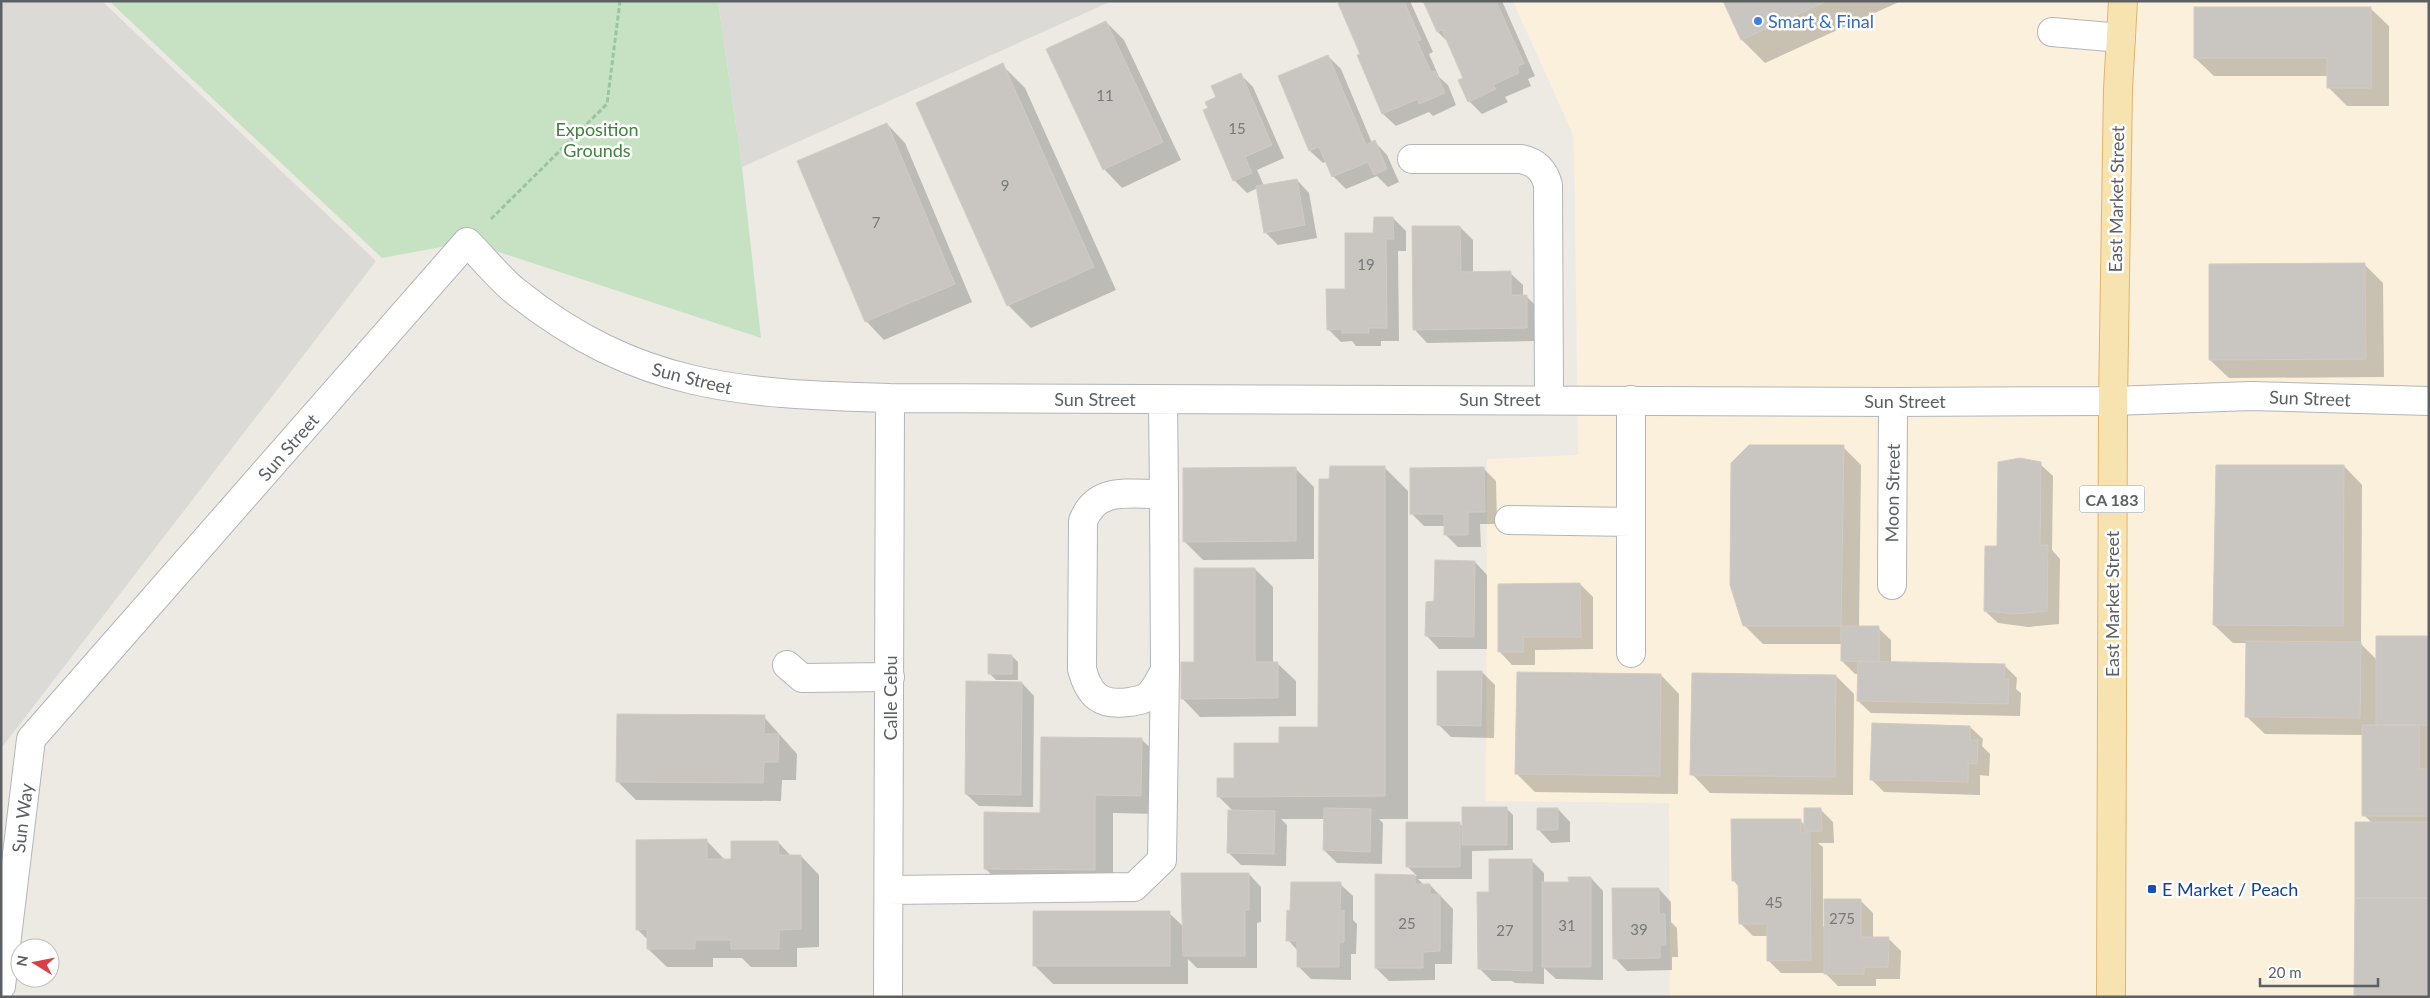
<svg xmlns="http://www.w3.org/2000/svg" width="2430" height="998" font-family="Lato,sans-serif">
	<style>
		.commercial { fill: #faf0dc }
		.industrial { fill: #dcdad7 }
		.green { fill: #c7e2c3 }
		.shadow { fill: #0003 }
		.building { fill: #c9c5c1; stroke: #d1cbc3 }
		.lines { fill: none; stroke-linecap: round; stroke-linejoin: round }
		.minor-casing { stroke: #b2b5b8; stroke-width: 30 }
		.major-casing { stroke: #e3b368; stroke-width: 30 }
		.path { stroke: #9dc3a4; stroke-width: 3; stroke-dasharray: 5 2.5; stroke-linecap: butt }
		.minor { stroke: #fff; stroke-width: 28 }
		.major { stroke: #f7e3b0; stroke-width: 28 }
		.shop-dot { fill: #3f7fe0; stroke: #fff; stroke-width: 2 }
		.transit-dot { fill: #1a4fb4; stroke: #fff; stroke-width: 2 }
		.labels { text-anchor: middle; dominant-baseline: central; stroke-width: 5; stroke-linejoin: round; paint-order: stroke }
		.number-label { font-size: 15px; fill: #77797a }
		.shield { fill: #fff; stroke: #8d9092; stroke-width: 1 }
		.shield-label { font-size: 16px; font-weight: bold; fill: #5c6063 }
		.shop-label { font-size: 18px; fill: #366cbe; stroke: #fff; text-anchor: start }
		.park-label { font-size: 18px; fill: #42813e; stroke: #fff }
		.street-label { font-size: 18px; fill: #5c6063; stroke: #fff }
		.transit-label { font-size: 18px; fill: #164399; stroke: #fff; text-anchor: start }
	</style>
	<rect width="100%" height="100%" fill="#edeae4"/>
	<path class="commercial" d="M1513 1H2429V997H1670L1669 803 1486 801 1487 459 1578 455 1574 137Z"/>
	<path class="industrial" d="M1 1H102L376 261 3 746 1 744Z
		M718 1H1112L742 167Z"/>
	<path class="green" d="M109 1H718L742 167 761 338 468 242 382 258Z"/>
	<path class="shadow" d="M1345 1H1410L1433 52 1429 54 1439 77 1448 85 1456 105 1433 116 1429 112 1396 126 1383 114 1358 56 1362 54Z
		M1424 1H1502L1535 76 1528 79 1531 86 1505 97 1508 102 1482 114 1469 101 1464 79 1448 42 1438 32Z
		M1725 1H1901L1765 63 1742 40Z
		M2370 8 2389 26V106H2347L2328 87V76H2214L2195 58Z
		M1106 22 1124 40 1181 160 1122 188 1104 169Z
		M1328 56 1341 69 1372 143 1375 142 1387 155 1399 182 1388 187 1377 176 1346 189 1333 176 1327 161 1323 163 1310 151 1280 77Z
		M1002 65 1025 88 1116 290 1031 328 1008 305Z
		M1240 74 1253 87 1284 158 1257 170 1264 186 1297 180 1309 193 1317 238 1278 245 1265 232 1258 188 1247 193 1234 180 1209 109Z
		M887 124 905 143 972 302 884 340 866 321Z
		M1393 218 1406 231V251H1398L1399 341H1381V346H1356L1352 341 1341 342 1328 329 1375 234Z
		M1460 227 1473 240V273H1510L1523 285V296H1526L1539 309V341L1427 343 1415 330Z
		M2364 264 2383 283 2384 377 2229 378 2210 360Z
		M1843 447 1861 465 1859 627 1878 628 1891 640V663L2004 665 2017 678 2016 689 2021 693 2020 716 1871 713 1858 701 1859 674H1855L1842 661V644H1763L1744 625Z
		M2040 464 2053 476 2052 550 2060 559 2059 624 2028 627 1998 623 1985 611 1998 548Z
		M2344 466 2362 485 2361 644 2377 660 2429 637V997H2357L2355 995 2372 823 2364 815V735L2265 734 2246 716 2247 643H2233L2214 625Z
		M1385 468 1408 491V819H1379L1383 823 1382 864 1337 863 1324 850 1325 819H1281L1287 825 1286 866 1241 865 1228 852 1234 812 1218 796 1235 779 1280 744 1319 728 1330 480Z
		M1483 468 1496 481 1497 524H1480L1481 547H1458L1446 535V526H1424L1412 514Z
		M1296 469 1314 487V559L1203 560 1184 541Z
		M1475 562 1487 575V649H1439L1427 636Z
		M1255 569 1273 587V663H1277L1296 681V716L1200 717 1182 698 1195 663Z
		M1580 584 1593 597V649L1535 650V665H1512L1500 652Z
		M1012 656 1018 662V680H996L989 673Z
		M1482 672 1495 685 1494 738 1451 737 1438 724Z
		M1661 675 1679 694 1678 794 1535 792 1517 774Z
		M1836 676 1854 694 1853 795 1710 793 1692 774Z
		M1022 683 1034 696 1033 807 979 806 966 794Z
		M764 717 797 754 796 780H782L781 801 636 800 617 781Z
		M1970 727 1983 739 1982 746 1990 754 1989 776 1980 775V795L1884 792 1872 780Z
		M1141 739 1160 757 1159 814 1113 813V888L1003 887 985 868 1041 814Z
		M1506 808 1513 815V850L1472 851V879H1418L1424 885H1430L1453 909 1452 964H1435V980L1389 981 1376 968V876H1417L1407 866 1459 823 1464 828Z
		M1558 809 1570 822V842L1551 843 1539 830Z
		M1820 809 1833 822 1834 843H1818L1823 847V927L1860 900 1873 913V938H1888L1901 951 1900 979H1876V986H1838L1825 973H1781L1768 960V936H1753L1740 923 1739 887 1733 880 1800 821 1805 825Z
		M706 840 725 860H733L778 842 791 856H801L819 875V947L797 948V967H751L742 958H713V967H667L648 949V940L637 929Z
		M1531 860 1544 873V883L1570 884 1591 878 1603 891V980L1556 979 1544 968V984L1515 983 1512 981H1492L1479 968 1491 893Z
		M1249 874 1261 887V922L1257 923V968H1197L1188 959V984H1053L1034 965 1169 913 1184 927Z
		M1340 884 1353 896V920L1357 924 1356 954H1351V980L1311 979 1298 966V951L1288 940Z
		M1659 889 1671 902V922L1677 928 1678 957H1672V970L1627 971 1615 958Z"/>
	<path class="building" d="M1342 1H1404L1421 40 1417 41 1431 72 1435 71 1445 93 1419 104 1418 99 1382 114 1357 55 1360 54 1338 3Z
		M1423 1H1496L1524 64 1517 66 1519 73 1493 85 1496 89 1468 102 1458 80 1463 78 1442 30 1437 32Z
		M1723 1H1827L1741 40Z
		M2194 7H2371V88H2327V58H2194Z
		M1106 21 1163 142 1103 170 1046 49Z
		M1328 55 1366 145 1375 140 1387 169 1374 175 1368 162 1332 177 1319 147 1309 151 1278 76Z
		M1003 63 1094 267 1007 306 916 103Z
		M1241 73 1272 145 1245 157 1252 173 1233 181 1203 110 1208 108 1205 102 1216 97 1211 86Z
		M887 123 955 284 865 322 797 161Z
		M1297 179 1305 225 1264 233 1256 186Z
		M1374 217H1393L1394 239H1386L1387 328H1369V333H1342V329L1327 330 1326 289H1345V233H1373Z
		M1412 226H1460L1461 272 1511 271V295H1527V328L1413 330Z
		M2365 263 2366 359 2209 360V264Z
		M1749 445H1844L1841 626H1743L1730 585 1731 463Z
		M2020 458 2041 462 2040 545H2048L2047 611 2015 614 1984 611 1985 546H1997L1998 462Z
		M2216 465H2344L2343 626 2213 625Z
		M1330 466H1385V796L1217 797V778H1234V743H1279V727H1318L1319 479H1329Z
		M1296 467V541L1183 542V468Z
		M1484 467 1485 512H1468V535H1444V514H1410V468Z
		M1435 560 1475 561 1474 637 1425 636 1426 602 1434 601Z
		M1194 568H1255V662H1278V698L1181 699V662H1194Z
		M1580 583 1581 637H1523V652H1498V584Z
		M1841 626H1879V662L1841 661Z
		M2376 636H2429V725H2376Z
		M2246 641 2361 642 2360 718 2245 717Z
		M988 654 1012 655V674H988Z
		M1858 661 2005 664 2004 679H2009L2008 704 1857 701Z
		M1437 671H1482L1481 726 1437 725Z
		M1517 672 1661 674 1660 776 1515 774Z
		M1692 673 1836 675 1835 777 1690 775Z
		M966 681 1022 682 1021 795 965 794Z
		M617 714 765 715 764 734H779L778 762H764L763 783 616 782Z
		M1872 723 1970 726V740H1978L1977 764 1968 763V782L1870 780Z
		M2362 725H2419V769H2429V816H2362Z
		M1041 737 1142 738 1141 796 1095 795V870L984 869V812L1040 813Z
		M1462 807H1507V845H1462Z
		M1324 808 1371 809 1370 852 1323 850Z
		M1537 808H1558V830H1537Z
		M1804 808H1821L1822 831H1804Z
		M1228 810 1275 811 1274 854 1227 853Z
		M1731 819H1801V833H1810L1811 960 1767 961V924H1739L1738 881H1732Z
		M1406 822H1460V867H1406Z
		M2355 822H2429V898H2355Z
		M707 839V859H731V841H778L779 855H801V929L779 930V949H731V940H695V949H647V929L636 930V840Z
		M1489 859H1532V971L1478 969 1477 892H1489Z
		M1181 873H1249V910H1245V956H1183Z
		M1375 874 1415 875V884H1430V894L1440 895V951L1423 952V968H1375Z
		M1568 877H1591V967H1542V882H1569Z
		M1291 882H1341L1340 911 1344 910V942H1339V967H1297V941H1286L1287 910 1290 911Z
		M1612 888H1659V914H1665L1666 945H1660V958L1613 959Z
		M2355 898H2429V995H2354Z
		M1824 899H1861V937H1889L1888 967H1864V974H1824Z
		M1033 911H1170V966H1033Z"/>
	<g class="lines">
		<defs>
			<path id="minor" d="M2052 32 2121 38
				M1412 159H1521C1536 162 1544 170 1548 185L1549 399
				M1163 400 1164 494 1165 670C1160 679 1156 689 1148 696 1143 700 1136 701 1129 702 1101 706 1089 696 1082 669L1083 521C1097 485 1131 495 1164 494
				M1509 520 1631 522
				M1892 585 1893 402
				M1631 653V400
				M787 665 802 678 890 677
				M889 890 1134 887 1162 860 1165 670
				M1 986 31 739 467 242C483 258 498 277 515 291 637 389 742 394 890 398L1893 402 2113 401 2251 396 2429 401
				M888 997 890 398"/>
			<path id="major" d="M2111 997 2113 401 2118 89 2123 1"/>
		</defs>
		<use href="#minor" class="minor-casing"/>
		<use href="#major" class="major-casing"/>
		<path class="path" d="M491 219 607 104 620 1"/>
		<use href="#minor" class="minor"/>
		<use href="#major" class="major"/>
	</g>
	<circle class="shop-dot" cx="1758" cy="21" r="5"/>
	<rect class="transit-dot" x="2147" y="884" width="10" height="10" rx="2.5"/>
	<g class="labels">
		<g class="number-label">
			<text x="1105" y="95">11</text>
			<text x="1237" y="128">15</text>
			<text x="1005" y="185">9</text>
			<text x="876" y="222">7</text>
			<text x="1366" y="264">19</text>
			<text x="1774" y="902">45</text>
			<text x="1842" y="918">275</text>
			<text x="1407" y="923">25</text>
			<text x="1567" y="925">31</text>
			<text x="1639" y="929">39</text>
			<text x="1505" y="930">27</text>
		</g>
		<rect class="shield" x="2079.5" y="485.5" width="65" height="27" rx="4"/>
		<g class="shield-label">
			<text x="2112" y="499">CA 183</text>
		</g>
		<g class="shop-label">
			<text x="1768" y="21">Smart &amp; Final</text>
		</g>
		<g class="park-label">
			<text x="597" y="129">Exposition<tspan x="597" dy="21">Grounds</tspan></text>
		</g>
		<g class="street-label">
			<text transform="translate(2116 199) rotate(-89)">East Market Street</text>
			<text transform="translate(692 378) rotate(14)">Sun Street</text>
			<text transform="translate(2310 398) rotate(2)">Sun Street</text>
			<text x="1095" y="399">Sun Street</text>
			<text x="1500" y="399">Sun Street</text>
			<text x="1905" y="401">Sun Street</text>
			<text transform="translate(288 447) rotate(-49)">Sun Street</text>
			<text transform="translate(1892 493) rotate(-89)">Moon Street</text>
			<text transform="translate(2112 604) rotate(-90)">East Market Street</text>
			<text transform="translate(890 698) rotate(-90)">Calle Cebu</text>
			<text transform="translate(22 818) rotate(-83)">Sun Way</text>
		</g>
		<g class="transit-label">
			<text x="2162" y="889">E Market / Peach</text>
		</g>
	</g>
	<rect width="2430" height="998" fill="none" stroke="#5c6063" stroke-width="5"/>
	<g transform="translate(35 963) rotate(280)"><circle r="24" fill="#ffffff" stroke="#bebfc1"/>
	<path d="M0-4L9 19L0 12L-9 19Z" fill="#d84045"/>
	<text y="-8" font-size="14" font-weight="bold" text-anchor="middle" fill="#5c6063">N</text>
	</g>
	<path d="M2260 978v8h118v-8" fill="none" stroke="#5c6063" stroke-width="2.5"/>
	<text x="2268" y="978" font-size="15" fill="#5c6063" stroke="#ffffff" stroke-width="4" paint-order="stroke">20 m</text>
</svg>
